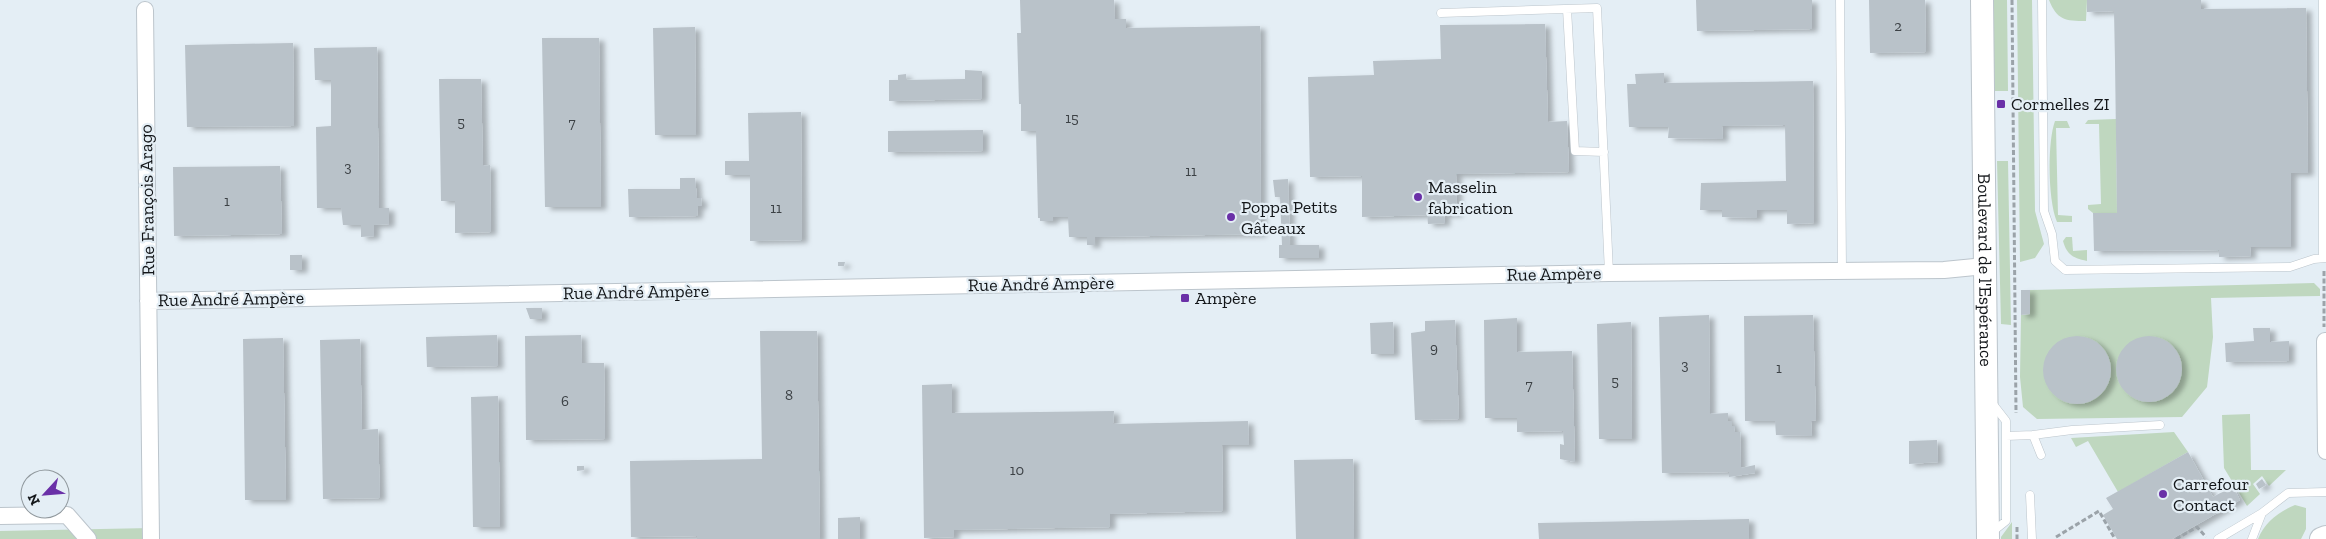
<svg xmlns="http://www.w3.org/2000/svg" width="2326" height="539" font-family="'Zilla Slab',serif">
	<style>
		.green { fill: #bfd7bf }
		.building { fill: #b9c2c9; filter: url(#shadow) }
		.lines { fill: none; stroke-linecap: round; stroke-linejoin: round }
		.lane-casing { stroke: #bcc5cc; stroke-width: 9 }
		.street-casing { stroke: #bcc5cc; stroke-width: 18 }
		.secondary-casing { stroke: #bcc5cc; stroke-width: 24 }
		.path { stroke: #9ba3a9; stroke-width: 3; stroke-dasharray: 5 2.5; stroke-linecap: butt }
		.lane { stroke: #fff; stroke-width: 8 }
		.street { stroke: #fff; stroke-width: 16 }
		.secondary { stroke: #fff; stroke-width: 22 }
		.poi-dot { fill: #6a30a7; stroke: #e4eef5; stroke-width: 2 }
		.labels { text-anchor: middle; dominant-baseline: central; stroke-width: 4.5; stroke-linejoin: round; paint-order: stroke }
		.number-label { font-size: 15px; fill: #3c4145 }
		.poi-label { font-size: 18px; fill: #131619; stroke: #e4eef5; text-anchor: start }
		.street-label { font-size: 18px; fill: #131619; stroke: #e4eef5 }
	</style>
	<defs>
		<filter id="shadow"><feDropShadow dx="5.5" dy="3" stdDeviation="2.5" flood-color="#0004"/></filter>
	</defs>
	<rect width="100%" height="100%" fill="#e4eef5"/>
	<path class="green" d="M1993 0H2007L2008 91H1994Z
		M2017 0H2032L2035 211 2044 244 2035 258 2020 262Z
		M2049 0H2087L2086 21C2065 21 2057 20 2049 0Z
		M2116 119 2117 213H2093L2088 209V205L2101 204 2099 124H2085L2088 120Z
		M2055 121H2067L2070 128H2056L2058 215 2072 216V222H2057C2048 201 2047 143 2055 121Z
		M1997 161H2008L2011 325 2001 324Z
		M2066 237H2072L2073 251 2087 250V261C2073 258 2067 255 2063 241Z
		M2314 283 2320 289V296L2211 298 2213 337 2207 387 2182 417 2037 419 2023 407 2020 377 2021 315 2030 314V290Z
		M2250 414 2251 470H2286L2269 486 2262 476 2253 484 2260 494 2247 506 2224 468 2222 415Z
		M2174 432 2188 452 2118 492 2088 441 2076 447 2071 438Z
		M2295 505 2306 508V529L2301 539H2258C2265 522 2278 512 2295 505Z
		M2012 522V539H2001V537Z
		M151 528 150 539H0V531Z"/>
	<path class="building" d="M1020 0H1114L1115 19H1126V28L1260 26 1261 234 1095 237V245H1087V237H1069L1068 217H1053V221H1040V218H1038L1036 131H1021V104H1019L1017 33H1021Z
		M1696 0H1812V29L1697 31Z
		M1869 0H1925L1926 52 1870 53Z
		M2087 0H2201V9L2306 8 2308 173H2291V247H2250L2251 256 2219 257V250L2094 251 2093 213H2117L2115 61 2114 11 2087 12Z
		M1545 24 1548 122 1567 121 1569 172 1456 174 1457 214H1444L1445 223 1428 224 1427 215 1362 217V176L1310 177 1308 77 1374 75 1373 61 1441 59 1440 25Z
		M695 27 696 135H655L653 28Z
		M542 38H599L601 207H545Z
		M293 43 294 126 187 127 185 45Z
		M377 47 379 208H389V224L374 225V236L361 237V225H343L341 208H317L316 127 331 126V80H315L314 48Z
		M965 70 982 71V99L889 101V80H898V75L906 74V80L965 79Z
		M1664 73V83L1813 81 1814 223 1787 224V210H1757V218L1722 217V210H1700L1701 183 1786 181 1785 125 1722 126 1723 139 1668 138 1669 127H1629L1627 84H1636L1635 74Z
		M439 79H481L483 166 490 165 491 232 455 233V201H441Z
		M801 112 802 240 750 241V175H725V161H749L748 113Z
		M983 130V151L888 152V131Z
		M280 166 282 234 174 236 173 167Z
		M680 178H695L697 198H701L702 206H698L697 216 629 217 628 189H680Z
		M1288 179 1290 245H1319V258H1279V245H1282L1280 197H1275L1273 180Z
		M290 255H302V270H290Z
		M838 262H845L844 266H838Z
		M2021 290H2030V314L2021 315Z
		M526 308H542V319H530Z
		M1709 315 1710 414 1728 413V421H1732V426H1735L1734 432H1740L1741 468 1755 465V473L1729 477V472L1662 473 1659 317Z
		M1813 315 1816 420 1811 421 1812 436 1776 435 1775 421H1745L1744 316Z
		M1517 318V352L1572 351 1575 462 1560 459V444L1564 445 1563 431 1517 432V418H1485L1484 320Z
		M1455 320 1459 419 1415 420 1411 333 1425 331V321Z
		M1393 322 1394 354H1371L1370 323Z
		M1631 322 1632 439H1599L1597 324Z
		M2253 328H2270V342L2289 341V361L2226 362 2225 343 2254 341Z
		M760 331H817L820 539H697V536L631 537 630 461 762 459Z
		M497 335 498 366 427 367 426 337Z
		M581 335 582 363H604L605 439 526 440 525 336Z
		M2116 369a33 33 0 1 1 66 0a33 33 0 1 1-66 0Z
		M2043 370a34 34 0 1 1 68 0a34 34 0 1 1-68 0Z
		M283 338 286 500H245L243 339Z
		M360 339 362 430 378 429 380 498 323 499 320 340Z
		M952 384V413L1114 411 1113 424 1248 421 1249 445H1222L1223 511 1110 514V527L954 530V537L924 538 922 385Z
		M498 396 500 527H473L471 397Z
		M1937 440 1938 462 1909 464V441Z
		M2188 452 2213 497 2233 486 2240 500 2172 539H2117L2103 515 2113 509 2106 498Z
		M1353 459 1354 539H1296L1294 460Z
		M577 466H584V470L577 471Z
		M2262 479 2266 485 2259 489 2256 484Z
		M860 517V539H838V518Z
		M1749 519V539H1539L1538 523Z"/>
	<g class="lines">
		<defs>
			<path id="lane" d="M1840 0 1842 271
				M2042 0 2044 211 2052 234 2055 261 2065 270 2290 267 2314 259 2326 258
				M2323 0V258
				M1567 9 1575 151 1604 152
				M1441 13 1597 8 1609 273
				M2033 435 2072 430 2160 425
				M2006 436 2033 435 2041 455
				M2030 495 2032 539
				M1991 533 2006 521V421L1992 403
				M2218 539 2262 513 2288 493 2326 492
				M2252 539 2262 513"/>
			<path id="street" d="M145 10 151 539
				M148 301 1609 273 1944 270 1985 266
				M2325 341 2326 451
				M0 516 67 515 88 539"/>
			<g id="secondary">
				<path id="s1" d="M1982 0 1988 539"/>
				<path d="M2321 539 2326 537"/>
			</g>
		</defs>
		<use href="#lane" class="lane-casing"/>
		<use href="#street" class="street-casing"/>
		<use href="#secondary" class="secondary-casing"/>
		<path class="path" d="M2012 0 2016 413
			M2324 271V327
			M2017 527V539
			M2056 537 2099 511 2115 539
			M2176 539 2197 527 2206 537"/>
		<use href="#lane" class="lane"/>
		<use href="#street" class="street"/>
		<use href="#secondary" class="secondary"/>
	</g>
	<g class="poi-dot">
		<rect x="1996" y="99" width="10" height="10" rx="2.5"/>
		<circle cx="1418" cy="197" r="5"/>
		<circle cx="1231" cy="217" r="5"/>
		<rect x="1180" y="293" width="10" height="10" rx="2.5"/>
		<circle cx="2163" cy="494" r="5"/>
	</g>
	<g class="labels">
		<g class="number-label">
			<text x="1898" y="26">2</text>
			<text x="1072" y="118">15</text>
			<text x="461" y="122">5</text>
			<text x="572" y="123">7</text>
			<text x="348" y="167">3</text>
			<text x="1191" y="171">11</text>
			<text x="227" y="201">1</text>
			<text x="776" y="208">11</text>
			<text x="1434" y="348">9</text>
			<text x="1685" y="365">3</text>
			<text x="1779" y="368">1</text>
			<text x="1615" y="381">5</text>
			<text x="1529" y="385">7</text>
			<text x="789" y="395">8</text>
			<text x="565" y="401">6</text>
			<text x="1017" y="470">10</text>
		</g>
		<g class="poi-label">
			<text x="2011" y="104">Cormelles ZI</text>
			<text x="1428" y="187">Masselin<tspan x="1428" dy="21">fabrication</tspan></text>
			<text x="1241" y="207">Poppa Petits<tspan x="1241" dy="21">Gâteaux</tspan></text>
			<text x="1195" y="298">Ampère</text>
			<text x="2173" y="484">Carrefour<tspan x="2173" dy="21">Contact</tspan></text>
		</g>
		<g class="street-label">
			<text transform="translate(147 200) rotate(-91)">Rue François Arago</text>
			<text stroke="none"><textPath href="#s1" startOffset="270">Boulevard de l'Espérance</textPath></text>
			<text transform="translate(1554 274) rotate(-1)">Rue Ampère</text>
			<text transform="translate(1041 284) rotate(-1)">Rue André Ampère</text>
			<text transform="translate(636 292) rotate(-1)">Rue André Ampère</text>
			<text transform="translate(231 299) rotate(-1)">Rue André Ampère</text>
		</g>
	</g>
	<g transform="translate(45 494) rotate(244)"><circle r="24" fill="#e4eef5" stroke="#90989d"/>
	<path d="M0-4L9 19L0 12L-9 19Z" fill="#6a30a7"/>
	<text y="-8" font-size="14" font-weight="bold" text-anchor="middle" fill="#131619">N</text>
	</g>
</svg>
